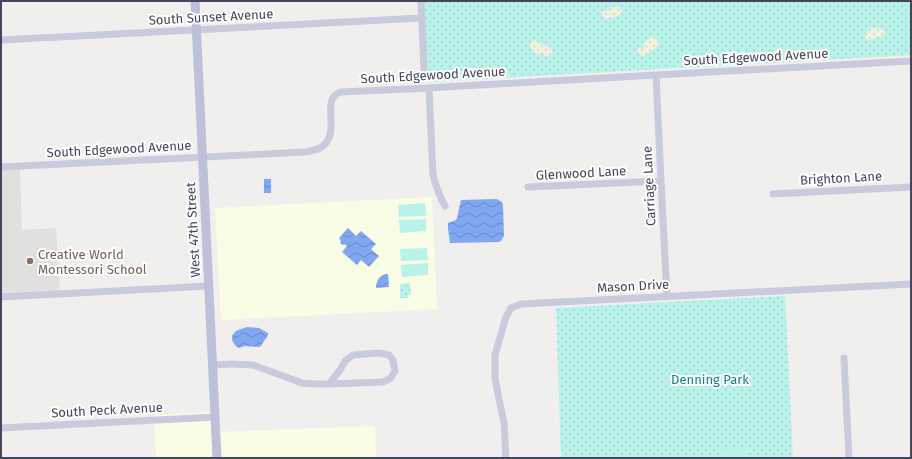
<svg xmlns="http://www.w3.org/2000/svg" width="912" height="459" font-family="'Fira Sans',sans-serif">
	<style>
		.commercial { fill: #f9fde5 }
		.education { fill: #e2dfdf }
		.grass { fill: url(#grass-dots) }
		.sand { fill: url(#sand-dots) }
		.garden { fill: #b8f2e9 }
		.water { fill: url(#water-waves) }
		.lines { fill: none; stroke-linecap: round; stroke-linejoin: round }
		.minor { stroke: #c9cadc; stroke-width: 7 }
		.secondary { stroke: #bebfd8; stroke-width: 9 }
		.education-dot { fill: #8d6e63; stroke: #fff; stroke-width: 1.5 }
		.labels { text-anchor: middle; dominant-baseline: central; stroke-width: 4; stroke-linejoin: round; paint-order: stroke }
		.street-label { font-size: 13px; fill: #44465c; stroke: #fff }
		.education-label { font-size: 13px; fill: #785e54; stroke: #fff; text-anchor: start }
		.park-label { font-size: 13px; fill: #10837e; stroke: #fff }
	</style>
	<defs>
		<pattern id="grass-dots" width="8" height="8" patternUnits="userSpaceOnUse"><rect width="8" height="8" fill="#b8f2e9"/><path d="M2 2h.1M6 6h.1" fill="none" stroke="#9fd1ca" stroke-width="1.8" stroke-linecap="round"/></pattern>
		<pattern id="sand-dots" width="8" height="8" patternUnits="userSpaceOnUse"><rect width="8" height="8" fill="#f0f3dc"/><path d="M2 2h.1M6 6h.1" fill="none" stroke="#cfd2bf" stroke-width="1.8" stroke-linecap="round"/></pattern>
		<pattern id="water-waves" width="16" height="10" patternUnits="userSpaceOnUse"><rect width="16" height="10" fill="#81a7f2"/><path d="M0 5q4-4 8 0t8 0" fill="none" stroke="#6b8ac7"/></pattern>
	</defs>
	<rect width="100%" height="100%" fill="#f0efed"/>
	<path class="commercial" d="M432 197 437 309 221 320 215 208Z
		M213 412 214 432 375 426 376 458H156L154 415Z"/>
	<path class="education" d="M20 168 22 230 56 228 60 292 1 295V169Z"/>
	<path class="grass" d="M424 1H911V55L427 82Z
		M410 283 411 295H408V298H400V284Z
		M785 296 793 458H561L556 308Z"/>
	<path class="sand" d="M616 6C620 7 623 11 620 15 612 16 607 24 601 14L602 11H607L608 9H611Z
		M871 28H875L882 29 885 32 884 35 880 37 877 36C875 39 871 40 867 40L865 37 866 33 868 32 869 29Z
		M651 37C656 37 656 39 659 42 658 49 649 51 645 56 642 56 639 55 638 52V49L640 48 643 49 644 48V44L646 41 649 40Z
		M535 40 539 43 549 47 553 51 551 55 547 56H544L543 53H541L538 55 533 52 534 50 531 48 530 45 532 41Z"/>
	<path class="garden" d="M425 203 426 216 399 217 398 205Z
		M426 219V231L400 233 399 220Z
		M427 248 428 260 401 261 400 249Z
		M428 263V275L402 277 401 265Z
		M747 449V458H721L720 450Z"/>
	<path class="water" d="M264 179H271V193H264Z
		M497 199 502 202 503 206 504 236 501 241 499 242 450 243 448 229V223L456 220 457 218 461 200Z
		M348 228 356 236 361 231 376 244 371 249 379 256 369 267 361 260 357 265 342 252 347 246 344 244 343 245 340 243 341 241 339 238Z
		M386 274H388L389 287 376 288C376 281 379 276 386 274Z
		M247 327 259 328 268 333V335C266 339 263 342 261 346L259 347 245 346 239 348C232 344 228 335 238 330 241 329 244 328 247 327Z"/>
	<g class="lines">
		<path class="minor" d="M421 1 424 70
			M1 40 421 18
			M656 75 661 181 667 297
			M429 88 433 175C436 186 439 196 445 206
			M1 167 305 152C310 151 316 150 320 148 344 134 318 99 341 92L429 88 656 75 911 61
			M528 187 661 181
			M773 194 911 187
			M1 297 209 286
			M844 358 849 458
			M213 365 232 364 253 365 302 383 316 384H329L383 382 391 378 395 371 393 360 389 355 379 353 353 355 345 361 340 370 329 384
			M1 428 215 417
			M506 458 504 423 495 379V355L506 317 511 308 521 304 911 284"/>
		<path class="secondary" d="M195 1 217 458"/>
	</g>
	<circle class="education-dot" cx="30" cy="261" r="4"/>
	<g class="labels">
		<g class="street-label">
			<text transform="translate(211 17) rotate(-3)">South Sunset Avenue</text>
			<text transform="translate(756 57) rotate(-3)">South Edgewood Avenue</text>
			<text transform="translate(433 75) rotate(-3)">South Edgewood Avenue</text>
			<text transform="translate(119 149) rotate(-3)">South Edgewood Avenue</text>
			<text transform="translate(581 173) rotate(-3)">Glenwood Lane</text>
			<text transform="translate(841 178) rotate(-3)">Brighton Lane</text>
			<text transform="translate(649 186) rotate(-93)">Carriage Lane</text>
			<text transform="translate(193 230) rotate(-93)">West 47th Street</text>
			<text transform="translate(633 286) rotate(-3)">Mason Drive</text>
			<text transform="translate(107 410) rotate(-3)">South Peck Avenue</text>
		</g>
		<g class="education-label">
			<text x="38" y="254">Creative World<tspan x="38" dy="15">Montessori School</tspan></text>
		</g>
		<g class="park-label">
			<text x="710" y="379">Denning Park</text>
		</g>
	</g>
	<rect width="912" height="459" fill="none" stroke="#44465c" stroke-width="4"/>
</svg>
